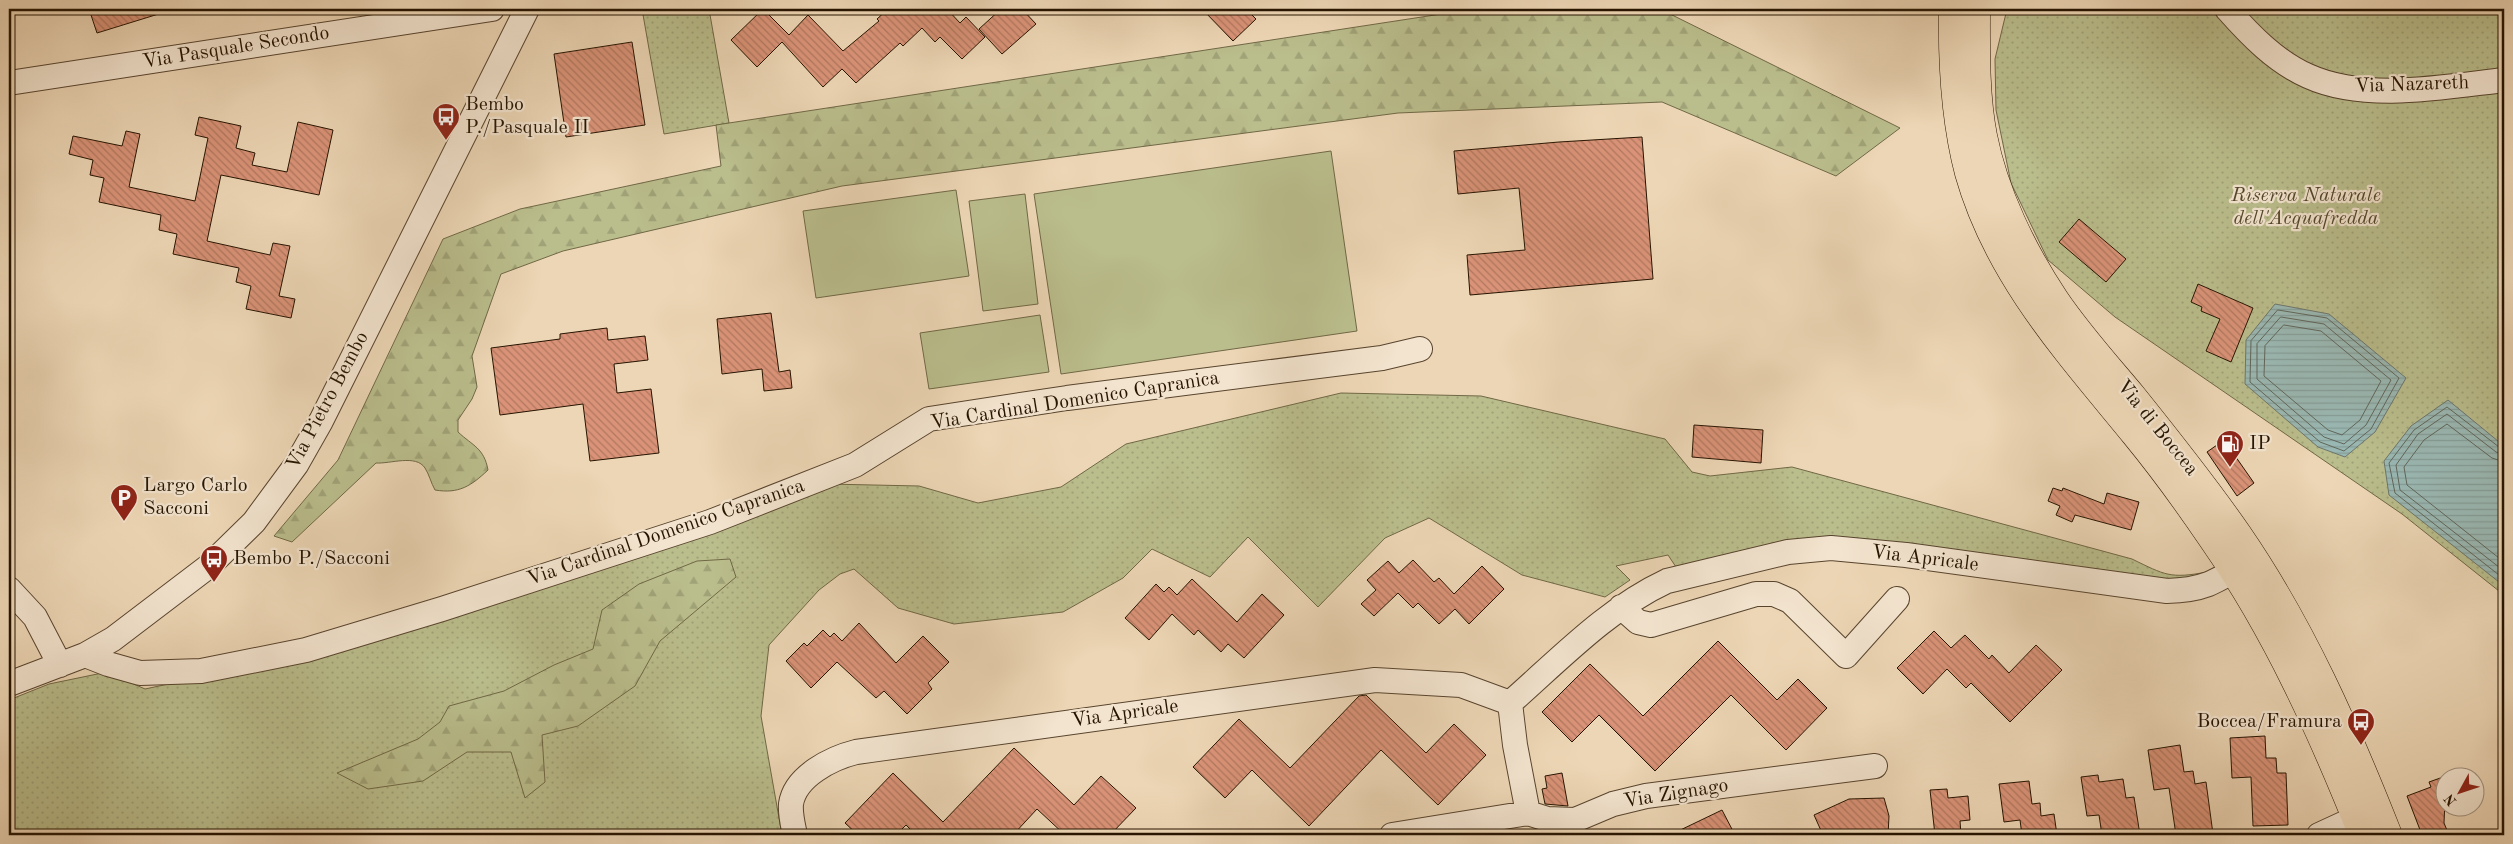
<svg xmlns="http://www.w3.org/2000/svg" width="2513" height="844" font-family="'Old Standard TT',serif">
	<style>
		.grass { fill: url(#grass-dots); stroke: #706846 }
		.forest { fill: url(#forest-firs); stroke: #706846 }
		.pitch { fill: #babd8c; stroke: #706846 }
		.water { fill: url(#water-rules); stroke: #6c766c }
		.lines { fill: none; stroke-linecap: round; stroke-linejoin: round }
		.shore { stroke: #60665a; stroke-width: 1 }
		.building { fill: url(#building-back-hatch); stroke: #261401 }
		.minor-casing { stroke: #58442e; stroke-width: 26 }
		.major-casing { stroke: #261401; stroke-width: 29 }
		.minor { stroke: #f3e4cf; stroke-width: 24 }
		.major { stroke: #edd6b5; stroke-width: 28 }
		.labels { text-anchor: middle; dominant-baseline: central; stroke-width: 4.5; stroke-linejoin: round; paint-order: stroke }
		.street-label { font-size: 20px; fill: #261401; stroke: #f3e4cf }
		.poi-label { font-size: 20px; fill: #261401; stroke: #f3e4cf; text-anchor: start }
		.park-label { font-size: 20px; font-style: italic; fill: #52472b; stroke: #f3e4cf }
	</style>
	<defs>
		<pattern id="grass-dots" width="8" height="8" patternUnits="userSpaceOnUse" patternTransform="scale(1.25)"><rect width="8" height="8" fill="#babd8c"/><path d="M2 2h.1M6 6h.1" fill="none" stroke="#a0a277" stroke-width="1.8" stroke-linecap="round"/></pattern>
		<pattern id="forest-firs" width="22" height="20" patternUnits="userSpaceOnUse" patternTransform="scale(1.25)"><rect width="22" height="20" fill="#babd8c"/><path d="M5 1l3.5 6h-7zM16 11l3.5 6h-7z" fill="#a0a277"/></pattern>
		<pattern id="water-rules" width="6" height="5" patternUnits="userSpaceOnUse" patternTransform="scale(1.25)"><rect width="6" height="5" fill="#9ab8b3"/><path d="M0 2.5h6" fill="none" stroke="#859d98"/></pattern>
		<pattern id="building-back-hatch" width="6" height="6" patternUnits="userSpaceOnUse" patternTransform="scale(1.25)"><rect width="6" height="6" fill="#da9378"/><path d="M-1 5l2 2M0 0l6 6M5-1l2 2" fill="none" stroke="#b17760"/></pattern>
	</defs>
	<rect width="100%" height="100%" fill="#edd6b5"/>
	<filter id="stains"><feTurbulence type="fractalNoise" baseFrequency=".004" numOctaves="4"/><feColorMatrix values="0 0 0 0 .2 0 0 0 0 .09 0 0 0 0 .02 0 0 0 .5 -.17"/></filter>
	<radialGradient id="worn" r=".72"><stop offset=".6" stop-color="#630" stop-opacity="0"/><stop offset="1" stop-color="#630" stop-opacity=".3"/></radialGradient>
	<path class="grass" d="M642 9H709L729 123 664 134Z
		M2007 9H2504V595L2402 514 2115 317 2048 260 2011 183 1996 110 1995 59Z
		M1341 393 1481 396 1665 439 1692 472 1710 476 1792 467 2132 559C2165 575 2170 579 2207 572L2180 582 1976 553 1676 567 1668 555 1616 566 1630 580 1605 597 1522 575 1429 518 1385 538 1318 607 1248 537 1210 577 1152 549 1123 578 1063 612 954 624 898 608 854 569 840 574 819 590 769 645 761 716 782 835H9V700L49 684 107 672 145 689 389 637 827 484 919 486 978 503 1061 487 1126 444Z"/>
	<path class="forest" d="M1474 9H1660L1900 128 1836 176 1662 102 1398 113 842 186 563 251 501 274 472 356 477 387 472 399 458 420V432C473 446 484 448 488 470 471 486 459 494 435 490 431 483 429 474 425 468 416 454 390 464 376 463L292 542 274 536 338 460 443 239 520 209 721 166 716 125Z
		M730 559 736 577 660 641 635 686 578 726 542 735 545 782 525 798 511 752H467L423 781 368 789 337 773 418 739 440 722 449 706 504 691 554 665 593 649 602 610 639 584 697 561Z"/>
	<path class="pitch" d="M1331 151 1357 331 1061 374 1034 194Z
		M956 190 969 276 816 298 803 211Z
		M1025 194 1038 304 983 311 969 201Z
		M1040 315 1049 372 929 389 920 333Z"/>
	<path class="water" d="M2275 304 2329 314 2406 378 2375 432 2345 457 2318 447 2245 384 2246 340Z
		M2448 400 2504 446V586L2389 495 2384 461 2411 426Z"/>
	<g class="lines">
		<path class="shore" d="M2278 310 2327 318 2399 378 2371 429 2344 451 2320 442 2250 382 2251 341Z
			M2281 317 2324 324 2391 380 2366 425 2344 444 2324 437 2257 379V344Z
			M2284 325 2321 331 2381 381 2360 420 2342 435 2328 430 2264 376 2265 346Z
			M2504 448 2499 447 2447 407 2414 430 2389 463 2395 493 2504 579
			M2504 455 2496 452 2447 414 2418 434 2396 465 2400 490 2504 571
			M2504 462 2492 458 2447 424 2424 440 2404 467 2407 485 2504 562"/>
	</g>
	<path class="building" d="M89 9H165V12L97 33Z
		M763 9 789 35 808 15 843 51 879 21 877 19 888 9H947L960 23 966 17 985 37 962 59 940 37 935 42 922 28 903 46 900 43 856 83 842 69 823 87 782 42 757 67 731 40Z
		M1001 9H1022L1036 24 1002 54 979 29Z
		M1202 9H1246L1256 19 1233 41Z
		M632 42 645 125 566 137 554 54Z
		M199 117 241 126 236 148 255 153 252 165 287 172 298 122 333 130 319 195 221 175 207 241 270 255 273 243 290 246 279 296 295 299 291 318 246 309 251 286 236 282 239 268 173 254 177 234 159 230 161 215 99 202 104 178 90 175 93 160 69 154 73 136 122 146 126 131 140 134 129 187 195 201 208 138 195 135Z
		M1642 137 1653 279 1470 295 1467 255 1525 250 1519 188 1458 194 1454 151 1559 142Z
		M2079 219 2126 259 2106 282 2059 242Z
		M2198 284 2253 308 2231 362 2206 351 2220 319 2201 311 2202 307 2191 302Z
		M771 313 779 372 790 370 792 388 764 391 762 369 722 374 717 319Z
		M607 328 608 340 645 336 648 360 614 364 617 393 651 389 659 453 590 461 583 404 500 415 491 348 560 339V334Z
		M1694 425 1763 430 1761 463 1692 457Z
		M2224 440 2254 483 2237 496 2207 452Z
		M2053 488 2062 491 2063 488 2104 504 2107 493 2139 502 2131 530 2075 515 2072 522 2056 515 2060 506 2048 501Z
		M1413 560 1434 582 1439 578 1454 594 1482 566 1504 589 1469 624 1455 609 1439 624 1418 603 1413 608 1398 593 1374 616 1361 604 1376 590 1367 580 1388 561 1399 573Z
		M1192 579 1237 622 1262 594 1284 615 1244 658 1228 644 1221 652 1198 630 1194 635 1172 614 1149 640 1125 618 1156 584 1164 592 1169 587 1177 595Z
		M859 623 896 663 923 636 949 662 928 683 932 689 907 714 884 691 876 698 837 662 811 688 786 661 804 643 807 646 823 630 830 637 834 633 842 641Z
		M1934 631 1951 648 1965 635 1989 659 1992 655 2009 673 2036 645 2062 670 2010 722 1971 683 1966 688 1947 669 1923 694 1897 668Z
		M1718 641 1777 700 1798 679 1827 708 1786 750 1731 695 1655 771 1599 715 1572 742 1542 712 1590 664 1643 716Z
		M1366 695 1426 753 1454 724 1486 755 1438 805 1381 750 1309 826 1252 770 1225 798 1193 767 1239 719 1290 768 1359 696Z
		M2265 736 2266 758H2276L2277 773H2286L2288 825 2253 826 2251 777 2232 778 2230 738Z
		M2180 745 2184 772 2193 771 2195 784 2206 782 2213 834 2176 835 2169 788 2154 790 2148 750Z
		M1014 748 1074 805 1101 776 1136 808 1110 835H1065L1037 809 1013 835H916L906 825 896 835H858L845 823 893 773 943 822Z
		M1562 773 1568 806 1545 804 1542 789 1547 788 1545 776Z
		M2098 775 2099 782 2123 779 2126 798 2134 797 2140 835H2102L2099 815 2087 816 2081 777Z
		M2446 776 2444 823 2449 835H2422L2407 796 2431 787 2429 782Z
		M2029 781 2032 804 2040 803 2041 816 2054 814 2057 835H2022L2020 820 2004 822 1999 784Z
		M1947 789 1948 798 1968 796 1970 820 1960 821 1961 835H1935L1930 790Z
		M1884 798 1889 816 1888 835H1823L1814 815 1849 799Z
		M1722 810 1735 835H1670Z"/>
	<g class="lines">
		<defs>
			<path id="minor" d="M2227 9C2250 35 2276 62 2308 76 2365 102 2444 87 2504 80
				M9 83 492 9
				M9 589 35 617 60 665
				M1621 607 1638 622 1651 625 1756 594H1774L1790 601 1846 656 1897 599
				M85 655 108 664 140 673 201 671 306 650 442 609 710 522 855 465 929 419 1067 398 1382 358 1420 349
				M9 684 85 655 113 639 209 566 254 522 296 465 321 421 527 9
				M1510 703C1559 660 1607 609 1667 581L1788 552 1831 548 1906 555 2167 591C2206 590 2217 581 2249 561
				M1510 703 1515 745 1528 813
				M795 835C793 825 790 814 791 804 795 776 832 758 856 752L1375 680 1461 685 1510 703
				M1392 835 1528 813 1547 819 1575 820 1613 804 1646 796 1875 766
				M2319 835 2356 818"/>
			<path id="major" d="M1953 9C1952 64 1955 120 1969 173 1998 276 2069 353 2135 434 2163 468 2189 504 2214 541 2277 632 2322 732 2363 835
				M1976 9C1976 50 1975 95 1983 136 1994 193 2023 252 2055 300 2078 334 2106 365 2132 396 2169 442 2205 487 2238 535 2302 628 2347 731 2388 835"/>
		</defs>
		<use href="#minor" class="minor-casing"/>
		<use href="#major" class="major-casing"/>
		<use href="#minor" class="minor"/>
		<use href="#major" class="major"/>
	</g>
	<defs>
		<symbol id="bus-pin" viewBox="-11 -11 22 30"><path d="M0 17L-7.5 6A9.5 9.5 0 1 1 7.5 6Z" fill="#8f2418" stroke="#f3e4cf"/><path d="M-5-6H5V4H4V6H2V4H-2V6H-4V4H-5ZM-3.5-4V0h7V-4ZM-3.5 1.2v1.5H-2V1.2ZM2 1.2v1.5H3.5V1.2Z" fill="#fff"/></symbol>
		<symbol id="fuel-pin" viewBox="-11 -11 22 30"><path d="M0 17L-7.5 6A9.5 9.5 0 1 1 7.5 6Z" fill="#8f2418" stroke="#f3e4cf"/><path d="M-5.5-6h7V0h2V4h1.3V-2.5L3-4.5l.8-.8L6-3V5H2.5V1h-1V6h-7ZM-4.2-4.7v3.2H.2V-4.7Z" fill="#fff"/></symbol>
		<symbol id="parking-pin" viewBox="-11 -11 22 30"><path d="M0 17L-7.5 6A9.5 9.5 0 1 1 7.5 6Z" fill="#8f2418" stroke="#f3e4cf"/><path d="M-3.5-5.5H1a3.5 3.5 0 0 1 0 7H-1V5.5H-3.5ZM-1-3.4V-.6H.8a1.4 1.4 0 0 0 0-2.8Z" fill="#fff"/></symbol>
	</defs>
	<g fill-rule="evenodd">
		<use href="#bus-pin" x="430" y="101" width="32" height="43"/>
		<use href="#fuel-pin" x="2214" y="428" width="32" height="43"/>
		<use href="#parking-pin" x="108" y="482" width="32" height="43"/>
		<use href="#bus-pin" x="198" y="543" width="32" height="43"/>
		<use href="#bus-pin" x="2345" y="706" width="32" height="43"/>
	</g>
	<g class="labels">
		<g class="street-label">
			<text transform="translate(236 48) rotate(-9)">Via Pasquale Secondo</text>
			<text transform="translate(2412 85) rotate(-2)">Via Nazareth</text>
			<text transform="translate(328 401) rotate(-62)">Via Pietro Bembo</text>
			<text transform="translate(1075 401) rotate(-9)">Via Cardinal Domenico Capranica</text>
			<text transform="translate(2157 428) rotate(51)">Via di Boccea</text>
			<text transform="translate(666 533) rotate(-19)">Via Cardinal Domenico Capranica</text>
			<text transform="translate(1925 559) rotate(7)">Via Apricale</text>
			<text transform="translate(1125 714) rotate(-8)">Via Apricale</text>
			<text transform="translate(1676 794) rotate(-9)">Via Zignago</text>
		</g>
		<g class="poi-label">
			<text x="465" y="105">Bembo<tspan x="465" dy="23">P./Pasquale II</tspan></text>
			<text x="2249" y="444">IP</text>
			<text x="143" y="486">Largo Carlo<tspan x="143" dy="23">Sacconi</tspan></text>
			<text x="233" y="559">Bembo P./Sacconi</text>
			<text x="2342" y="722" text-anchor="end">Boccea/Framura</text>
		</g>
		<g class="park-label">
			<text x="2306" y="196">Riserva Naturale<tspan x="2306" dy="23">dell'Acquafredda</tspan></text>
		</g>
	</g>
	<rect width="2513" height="844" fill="none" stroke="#edd6b5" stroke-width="30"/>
	<rect x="10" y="10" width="2493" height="824" fill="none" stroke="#261401" stroke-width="2.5"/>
	<rect x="15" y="15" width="2483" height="814" fill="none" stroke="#261401"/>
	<g transform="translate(2460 792) rotate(230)"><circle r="24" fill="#f3e4cf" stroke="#a1917d"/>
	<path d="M0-4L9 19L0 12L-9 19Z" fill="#8f2418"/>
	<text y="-8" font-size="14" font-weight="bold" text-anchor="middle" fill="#261401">N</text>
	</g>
	<rect width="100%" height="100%" filter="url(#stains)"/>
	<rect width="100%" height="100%" fill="url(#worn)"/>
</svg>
